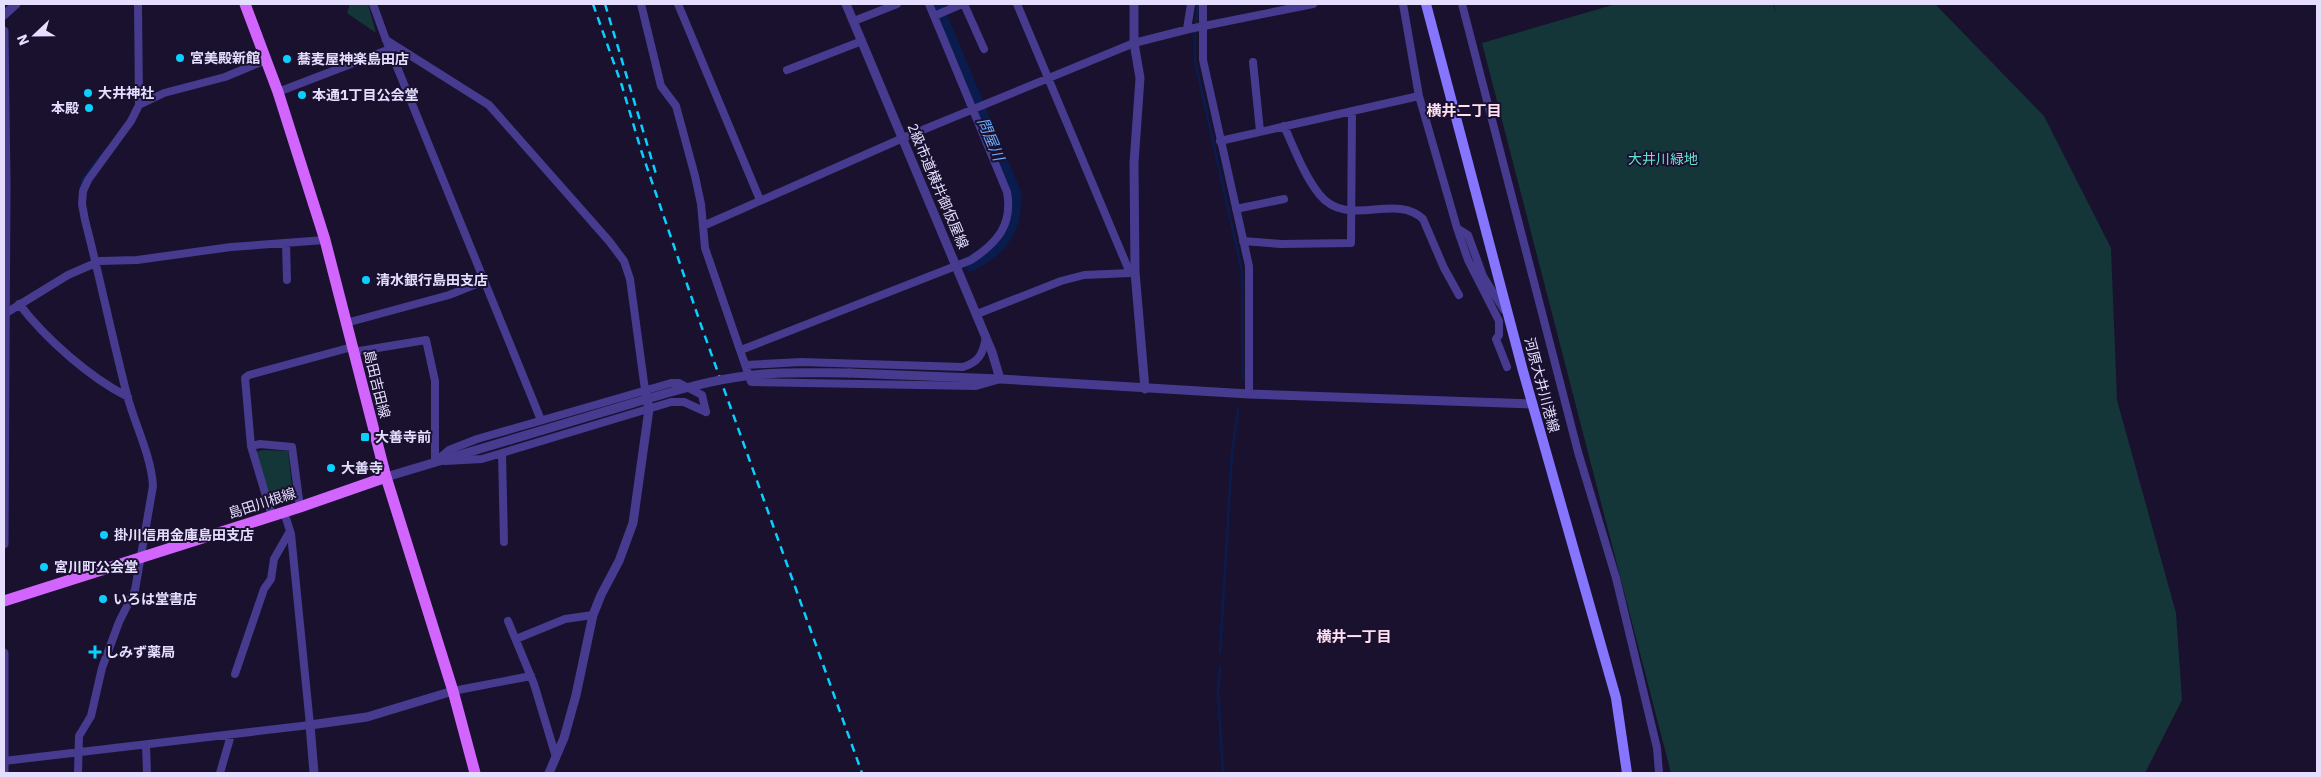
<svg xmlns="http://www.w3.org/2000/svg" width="2321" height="777" font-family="'IBM Plex Sans','Noto Sans JP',sans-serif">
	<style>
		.green { fill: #143638 }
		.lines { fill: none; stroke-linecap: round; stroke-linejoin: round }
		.stream { stroke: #0a1c4e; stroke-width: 2.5 }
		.river { stroke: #0a1c4e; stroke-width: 16 }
		.minor { stroke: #463b8e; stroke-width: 8 }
		.tertiary { stroke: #463b8e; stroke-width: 9 }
		.secondary { stroke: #8575ff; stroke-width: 10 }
		.primary { stroke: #d365ff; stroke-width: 11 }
		.rail { stroke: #0ad0ff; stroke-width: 2.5; stroke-dasharray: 8 6; stroke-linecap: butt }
		.tertiary-bridge { stroke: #463b8e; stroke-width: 9 }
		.poi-dot { fill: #0ad0ff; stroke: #19112e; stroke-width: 2 }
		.labels { text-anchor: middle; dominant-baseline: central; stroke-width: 4; stroke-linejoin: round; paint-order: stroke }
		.poi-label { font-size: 14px; font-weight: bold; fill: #e5deff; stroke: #19112e; text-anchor: start }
		.park-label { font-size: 14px; fill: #64e4d0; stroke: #19112e }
		.street-label { font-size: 14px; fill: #e5deff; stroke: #19112e }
		.neighbourhood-label { font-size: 15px; font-weight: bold; fill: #ffe0f1; stroke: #19112e }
		.water-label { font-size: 15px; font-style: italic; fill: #6cadff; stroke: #19112e }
	</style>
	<rect width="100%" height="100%" fill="#19112e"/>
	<path class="green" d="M350 4H368L376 33 347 13Z
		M1616 4H1773L1776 13 1774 4H1935L2044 116 2111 248 2117 400 2176 613 2182 700 2145 773H1671L1482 43Z
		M263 450 288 451 293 495 272 502 256 452Z"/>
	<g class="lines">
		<path class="stream" d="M1196 25 1198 4
			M1195 31V61L1242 271 1243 379
			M81 189 82 180 105 150
			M1220 653 1232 453 1238 410
			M1220 667 1218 692 1223 773"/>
		<path class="river" d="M934 4 1013 193C1015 228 1001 247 971 263"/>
		<path class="minor" d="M138 4 139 105
			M373 4 386 40 541 420
			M641 4 661 86 676 106 695 176 701 204 705 248 751 382 976 386 997 380
			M678 4 760 200
			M964 4 984 49
			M1017 4 1130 273 1135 272
			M1203 4V60L1249 266V394
			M1403 4 1419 96 1457 228 1468 235 1483 276 1504 310
			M1462 4 1578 452 1616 578 1657 748 1659 773
			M934 16 962 4
			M854 21 897 4
			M1187 29 1191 4
			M386 40 489 105 609 241 624 261 630 279 645 390
			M1253 62 1260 131
			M787 70 862 41
			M278 92 390 49
			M1284 126C1294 148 1304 175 1319 194 1347 230 1395 192 1423 219L1444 268 1459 295
			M1220 141 1419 96
			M1236 209 1284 199
			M703 226 903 138 1134 43 1189 29 1313 4
			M1457 228 1468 260 1499 321V335L1496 339 1507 367
			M1243 241 1281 244 1351 243 1352 111
			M286 243 287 280
			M19 304C46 339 89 377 128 397
			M6 313 68 275 100 261 137 260 231 247 325 240
			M977 314 1061 281 1084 275 1130 273
			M346 323 449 295 484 281
			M741 350 971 260C997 243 1013 225 1007 192L929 4
			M353 352 426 340 435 381V462
			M746 365 801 362 963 367C979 362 983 354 986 337
			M251 446 245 378 249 375 352 347
			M502 453 504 542
			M445 461 482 459 671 402H684L706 412
			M435 462 449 450 477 439 671 383H679L702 395 706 412
			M272 516 251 446 260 444 292 447 300 507
			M508 621 534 684 556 757
			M516 639 565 619 593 615
			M235 674 264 589 271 579 274 559 290 531
			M453 691 531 676
			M146 745 147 773
			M4 761 310 725 291 534 284 512
			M78 773 79 736 91 716 102 668 119 622 135 590 153 486C151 455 135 425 127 395 112 337 100 278 85 220L82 204 83 191 88 180 131 121 139 105 164 93 225 77 266 60
			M220 773 231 735"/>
		<path class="tertiary" d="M846 4 992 352 1000 379
			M1134 4V43L1140 78 1134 163 1135 272 1145 389
			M4 15 16 4
			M4 31 6 184 4 544
			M849 373 1000 379 1249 394 1533 404
			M386 477 600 413
			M4 653V773
			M314 773 310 725 367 717 453 691
			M549 773 564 738 576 695 593 615 601 595 619 561 633 523 649 409 645 390"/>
		<path class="secondary" d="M1426 4 1523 371 1616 698 1627 773"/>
		<path class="primary" d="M245 4 278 92 325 240 386 477 453 691 475 773
			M4 601 300 507 386 477"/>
		<path class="rail" d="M593 4 622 86 641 150 702 328 862 773
			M605 4 656 174"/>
		<path class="tertiary-bridge" d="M600 413C645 400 691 384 738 377 775 371 812 373 849 373"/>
	</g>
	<g class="poi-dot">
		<circle cx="180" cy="58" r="5"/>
		<circle cx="287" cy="59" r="5"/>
		<circle cx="88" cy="93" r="5"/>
		<circle cx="302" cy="95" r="5"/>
		<circle cx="89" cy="108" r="5"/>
		<circle cx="366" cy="280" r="5"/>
		<rect x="360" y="432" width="10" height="10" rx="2.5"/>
		<circle cx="331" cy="468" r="5"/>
		<circle cx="104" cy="535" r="5"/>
		<circle cx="44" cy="567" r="5"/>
		<circle cx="103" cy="599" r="5"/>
		<path d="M92.5 644.5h5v5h5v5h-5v5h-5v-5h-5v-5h5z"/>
	</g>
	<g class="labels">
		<g class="poi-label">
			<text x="190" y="58">宮美殿新館</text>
			<text x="297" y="59">蕎麦屋神楽島田店</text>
			<text x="98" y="93">大井神社</text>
			<text x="312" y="95">本通1丁目公会堂</text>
			<text x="79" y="108" text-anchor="end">本殿</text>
			<text x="376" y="280">清水銀行島田支店</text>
			<text x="375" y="437">大善寺前</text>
			<text x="341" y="468">大善寺</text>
			<text x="114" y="535">掛川信用金庫島田支店</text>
			<text x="54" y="567">宮川町公会堂</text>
			<text x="113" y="599">いろは堂書店</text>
			<text x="105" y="652">しみず薬局</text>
		</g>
		<g class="park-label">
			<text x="1663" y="159">大井川緑地</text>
		</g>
		<g class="street-label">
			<text transform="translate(938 186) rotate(67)">2級市道横井御仮屋線</text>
			<text transform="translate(377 384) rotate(76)">島田吉田線</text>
			<text transform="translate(1542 385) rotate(75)">河原大井川港線</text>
			<text transform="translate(262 503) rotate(-18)">島田川根線</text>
		</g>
		<g class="neighbourhood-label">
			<text x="1464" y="110">横井二丁目</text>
			<text x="1354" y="636">横井一丁目</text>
		</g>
		<g class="water-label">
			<text transform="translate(991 139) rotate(67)">問屋川</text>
		</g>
	</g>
	<rect width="2321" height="777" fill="none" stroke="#e5deff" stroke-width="10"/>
	<g transform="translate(35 35) rotate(248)" stroke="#19112e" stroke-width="4" paint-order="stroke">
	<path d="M0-4L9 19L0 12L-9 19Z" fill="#e5deff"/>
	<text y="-8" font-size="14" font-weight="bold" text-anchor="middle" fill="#e5deff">N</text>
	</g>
</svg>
